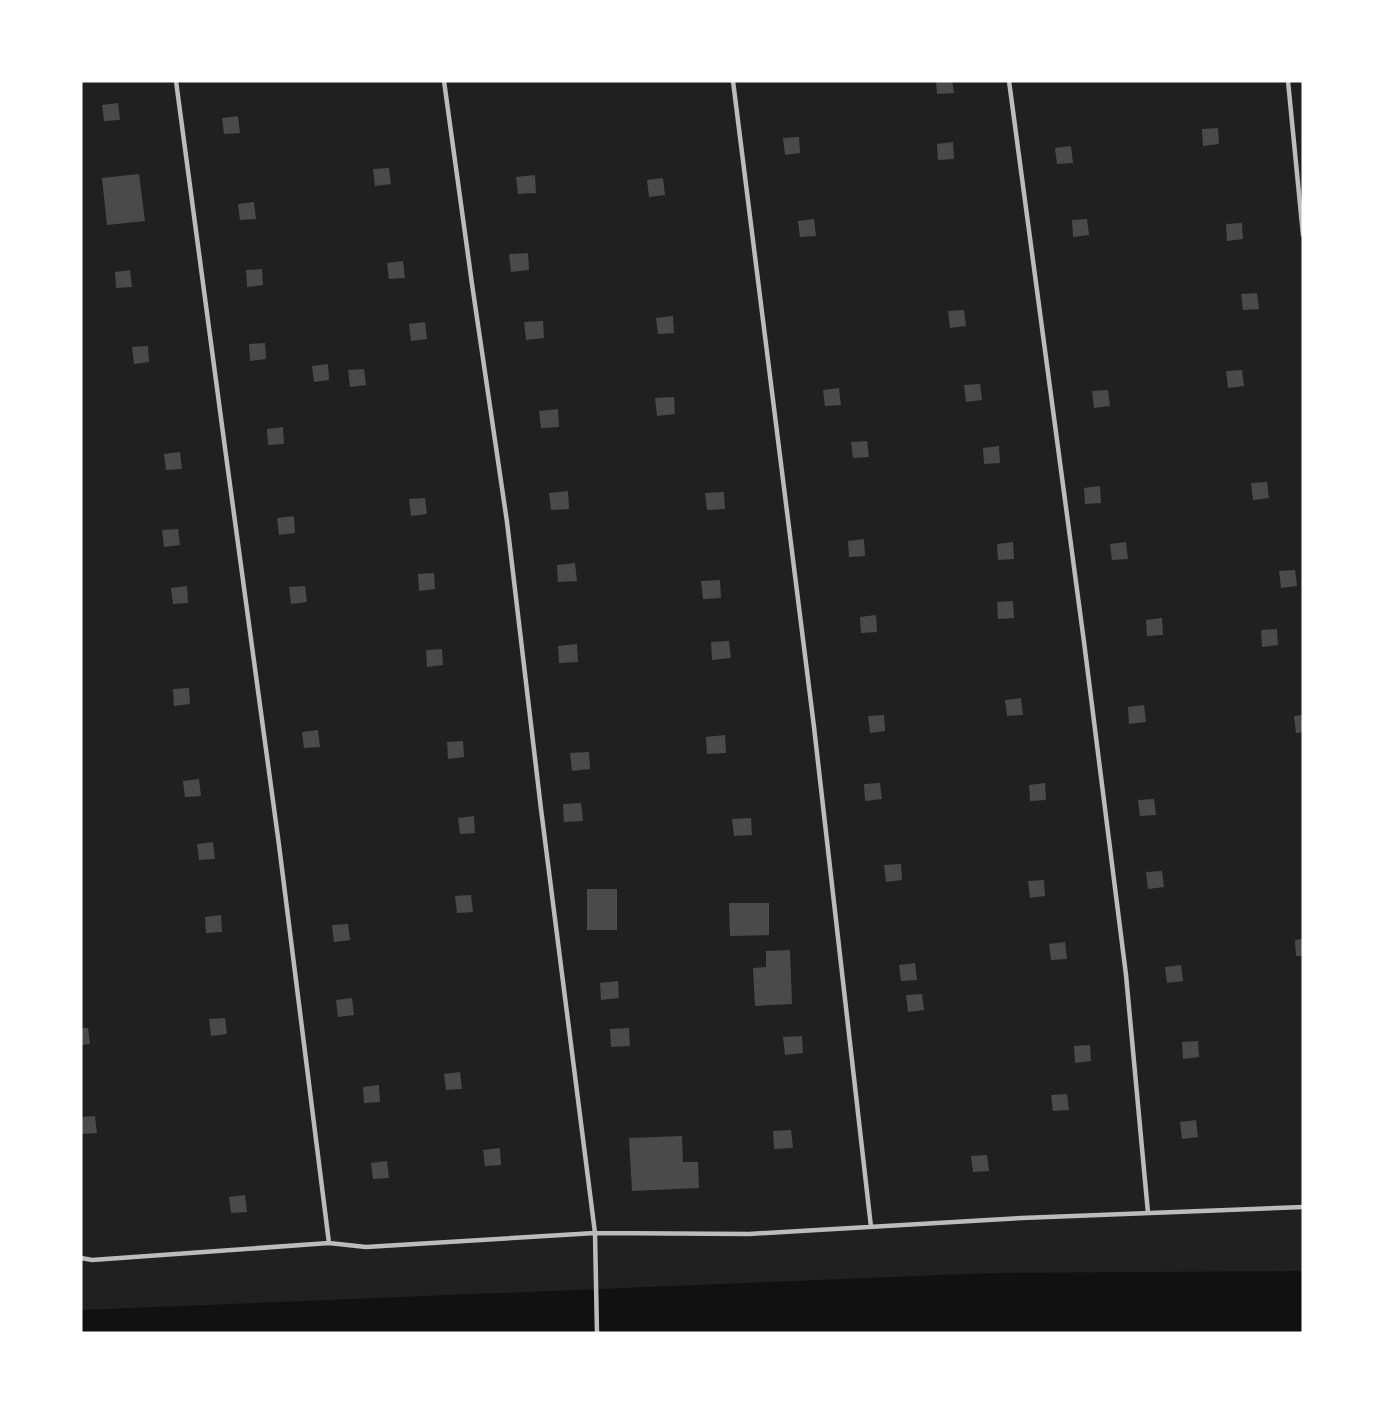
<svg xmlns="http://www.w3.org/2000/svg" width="1384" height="1414" font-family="'Fira Sans Condensed',sans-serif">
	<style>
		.green { fill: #202020 }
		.building { fill: #4a4a4a }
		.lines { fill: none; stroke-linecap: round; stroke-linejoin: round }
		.service { stroke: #bcbcbc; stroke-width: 4.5 }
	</style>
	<rect width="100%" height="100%" fill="#111"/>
	<path class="green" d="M81 81H1303V1271L991 1273 81 1310Z"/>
	<path class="building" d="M936 81H952L954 93 937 94Z
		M118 103 120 120 104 121 102 105Z
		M238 116 240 133 224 134 222 118Z
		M1218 128 1219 144 1203 146 1202 129Z
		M799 137 800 153 785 155 783 138Z
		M953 142 954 159 938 160 937 144Z
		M1071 146 1073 163 1057 164 1055 148Z
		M389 168 391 184 375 186 373 169Z
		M139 174 145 221 107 225 102 178Z
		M535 175 536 193 518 194 516 177Z
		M663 178 665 195 649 197 647 180Z
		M254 202 256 219 240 220 238 204Z
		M814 219 816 236 800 237 798 221Z
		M1087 219 1089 235 1073 237 1072 220Z
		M1242 223 1243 239 1227 241 1226 224Z
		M528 253 529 270 511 272 509 254Z
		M403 261 405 278 389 279 387 263Z
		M262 269 263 285 247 287 246 270Z
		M130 270 132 287 116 288 115 272Z
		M1257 293 1259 309 1243 310 1241 294Z
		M964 310 966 326 950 328 948 311Z
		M673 316 674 333 658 334 656 318Z
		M543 321 544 338 526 340 524 322Z
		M425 322 427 339 411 341 409 324Z
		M265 343 266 359 250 361 249 344Z
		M148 346 149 362 134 364 132 347Z
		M328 364 329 380 314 382 312 366Z
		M364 369 366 385 350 387 348 370Z
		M1242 370 1244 386 1228 388 1226 371Z
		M980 384 982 400 966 402 964 385Z
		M839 388 841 405 825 406 823 390Z
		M1108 390 1110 406 1094 408 1092 391Z
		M674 397 675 414 657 416 655 398Z
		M558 409 559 427 541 428 539 411Z
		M283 427 284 444 268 445 267 429Z
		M867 441 869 457 853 458 851 442Z
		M999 446 1000 463 984 464 983 448Z
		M180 452 182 469 166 470 164 454Z
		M1267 482 1269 498 1253 500 1251 483Z
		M1100 486 1101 503 1085 504 1084 488Z
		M568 491 569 509 551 510 549 493Z
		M724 492 725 509 707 510 705 493Z
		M425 498 427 514 411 516 409 499Z
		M294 516 295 533 279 535 277 518Z
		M178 529 180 545 164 547 162 530Z
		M864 539 865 556 849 557 848 541Z
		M1013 542 1014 559 998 560 997 544Z
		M1126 542 1128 559 1112 560 1110 544Z
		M575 563 577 581 558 582 557 565Z
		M1295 570 1297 586 1281 588 1279 571Z
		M434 573 435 589 419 591 418 574Z
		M720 580 721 598 703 599 701 581Z
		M187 586 188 603 173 604 171 588Z
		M305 586 307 602 291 604 289 587Z
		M1013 601 1014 618 998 619 997 602Z
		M876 615 877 632 861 633 860 617Z
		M1162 618 1163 635 1147 636 1146 620Z
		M1277 629 1278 645 1262 647 1261 630Z
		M729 641 731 658 712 660 711 642Z
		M577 644 578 662 559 663 558 646Z
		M442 649 443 665 427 667 426 650Z
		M189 688 190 704 174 706 173 689Z
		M1021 698 1023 715 1007 716 1005 700Z
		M1144 705 1146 722 1129 724 1128 707Z
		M884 715 885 731 870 733 868 716Z
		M1303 715V732L1296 733 1294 716Z
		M318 730 320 747 304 748 302 732Z
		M725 735 726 753 707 754 706 737Z
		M463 741 464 757 448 759 447 742Z
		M589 752 590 769 572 771 570 753Z
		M199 779 201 796 185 797 183 781Z
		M880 783 882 799 865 801 864 784Z
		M1045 783 1046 800 1030 801 1029 785Z
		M1154 799 1156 815 1140 816 1138 800Z
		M581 803 583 821 564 822 563 804Z
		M474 816 475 833 460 834 458 818Z
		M751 818 752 835 734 836 732 819Z
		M213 842 215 859 199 860 197 844Z
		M901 864 902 880 886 882 884 865Z
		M1162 871 1164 887 1148 889 1146 872Z
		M1044 880 1045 896 1030 898 1028 881Z
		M587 889H617V930H587Z
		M471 895 473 912 457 913 455 896Z
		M729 903H769V935L730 936Z
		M221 915 222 932 206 933 205 917Z
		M348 924 350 940 334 942 332 925Z
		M1303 939V956H1296L1295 940Z
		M1065 942 1067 959 1051 960 1049 944Z
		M790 950 792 1004 755 1006 753 968 766 967V951Z
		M915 963 917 980 901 981 899 965Z
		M1181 965 1183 981 1167 983 1165 967Z
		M618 981 619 998 601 1000 600 983Z
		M922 994 924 1010 908 1012 906 995Z
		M352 998 354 1015 338 1017 336 1000Z
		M225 1018 227 1034 211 1036 209 1019Z
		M81 1028H88L90 1044 81 1045Z
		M629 1028 630 1046 611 1047 610 1029Z
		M802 1036 803 1053 785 1055 783 1037Z
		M1198 1041 1199 1057 1183 1059 1182 1042Z
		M1090 1045 1091 1061 1075 1063 1074 1046Z
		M460 1072 462 1089 446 1090 444 1074Z
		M379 1085 380 1102 364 1103 363 1087Z
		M1067 1094 1069 1110 1053 1111 1051 1095Z
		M95 1116 97 1133 81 1134V1117Z
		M1196 1120 1198 1137 1182 1139 1180 1122Z
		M791 1130 793 1148 774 1149 773 1131Z
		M682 1136 683 1162H698L699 1188 632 1191 629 1138Z
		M500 1148 501 1165 485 1166 483 1150Z
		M987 1155 989 1171 973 1172 971 1156Z
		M387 1161 389 1178 373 1179 371 1163Z
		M245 1195 247 1212 231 1213 229 1197Z"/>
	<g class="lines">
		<path class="service" d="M176 81 225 448 279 845 329 1243
			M444 81 472 284 507 522 541 809 595 1233 597 1333
			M733 81 814 727 871 1227
			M1009 81 1084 642 1126 975 1148 1213
			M1288 81 1303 235
			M81 1258 92 1260 329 1243 366 1247 595 1233 749 1234 1022 1218 1303 1207"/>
	</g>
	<rect width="1384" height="1414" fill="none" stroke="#ffffff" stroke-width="165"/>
</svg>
